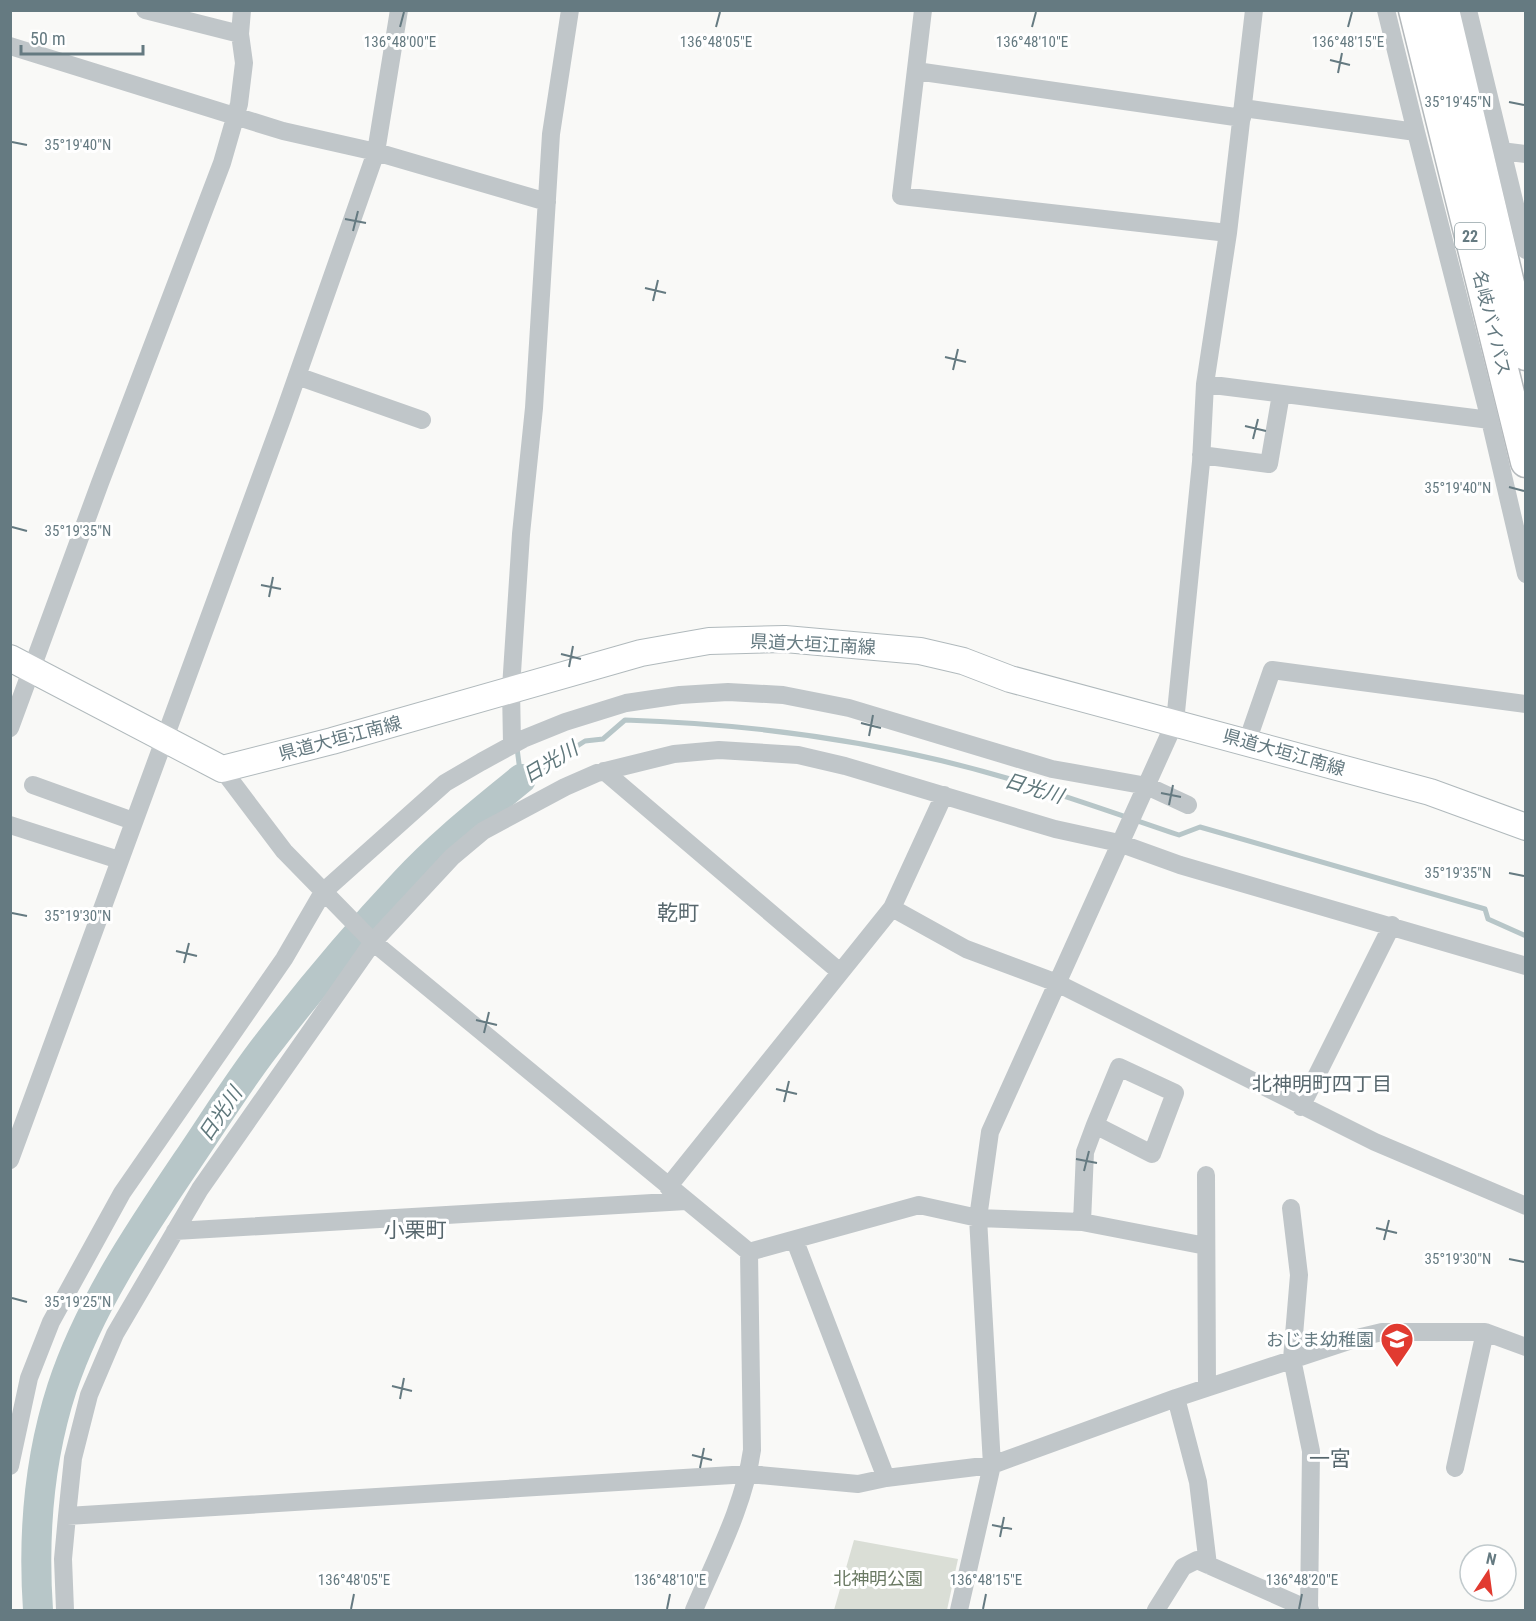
<svg xmlns="http://www.w3.org/2000/svg" width="1536" height="1621" font-family="'Roboto Condensed','Noto Sans JP',sans-serif">
	<style>
		.green { fill: #daded6 }
		.lines { fill: none; stroke-linecap: round; stroke-linejoin: round }
		.stream { stroke: #b7c6c8; stroke-width: 5 }
		.river { stroke: #b7c6c8; stroke-width: 30 }
		.secondary-casing { stroke: #b0b9bc; stroke-width: 28 }
		.trunk-casing { stroke: #b4b9bc; stroke-width: 33 }
		.minor { stroke: #c0c6c9; stroke-width: 18 }
		.secondary { stroke: #fff; stroke-width: 26 }
		.trunk { stroke: #fff; stroke-width: 30 }
		.ticks { fill: none; stroke: #657a81; stroke-width: 2 }
		.labels { text-anchor: middle; dominant-baseline: central; stroke-width: 6; stroke-linejoin: round; paint-order: stroke }
		.shield { fill: #fff; stroke: #93a2a7; stroke-width: 1.5 }
		.shield-label { font-size: 16px; font-weight: bold; fill: #657a81 }
		.street-label { font-size: 18px; fill: #657a81; stroke: #fff }
		.poi-label { font-size: 18px; fill: #657a81; stroke: #fff; text-anchor: end }
		.park-label { font-size: 18px; fill: #6b7a64; stroke: #fff }
		.water-label { font-size: 20px; font-style: italic; fill: #60787c; stroke: #fff }
		.neighbourhood-label { font-size: 20px; fill: #57676d; stroke: #fff }
		.quarter-label { font-size: 21px; fill: #57676d; stroke: #fff }
		.ticks-label { font-size: 15px; text-anchor: middle; fill: #657a81; stroke: #fff; stroke-width: 6; stroke-linejoin: round; paint-order: stroke }
	</style>
	<rect width="100%" height="100%" fill="#f9f9f7"/>
	<path class="green" d="M854 1540 958 1559 947 1610H834Z"/>
	<g class="lines">
		<path class="stream" d="M517 748 521 779 546 766 585 741 603 739 625 720C755 724 885 742 1010 779 1067 796 1123 816 1179 835L1200 827 1485 909 1488 919 1526 936"/>
		<path class="river" d="M38 1610C33 1537 39 1459 62 1388 89 1306 139 1232 187 1161 213 1123 238 1082 266 1046 310 989 356 934 405 882 440 844 481 812 521 779"/>
		<defs>
			<path id="secondary" d="M10 658 222 769 332 741 641 653 709 641 785 639 920 651 963 661 1010 679 1430 792 1526 827"/>
			<path id="trunk" d="M1414 10 1526 462
				M1444 10 1526 355"/>
		</defs>
		<use href="#secondary" class="secondary-casing"/>
		<use href="#trunk" class="trunk-casing"/>
		<path class="minor" d="M145 10 240 34
			M923 10 901 196 1228 233
			M1386 10 1416 132
			M1468 10 1526 250
			M10 46 283 131 376 152 547 202
			M916 71 1242 118
			M1501 151 1526 154
			M297 376 422 420
			M1205 384 1490 420 1416 132 1243 108
			M1490 420 1526 574
			M1201 455 1269 464 1281 394
			M10 728 100 483 222 163 239 104 244 63 240 34 242 10
			M1247 742 1272 670 1526 704
			M512 744 511 688 521 534 534 408 551 134 570 10
			M222 769 284 851 373 942 749 1252
			M604 771 840 972
			M33 785 133 821
			M10 825 119 860
			M892 908 944 795
			M1301 1107 1392 925
			M10 1160 283 416 376 152 399 10
			M1206 1175 1207 1387
			M668 1187 892 908 966 949 1057 983 1375 1142 1526 1206
			M1291 1208 1299 1275 1292 1359 1311 1451 1309 1610
			M1082 1222 1085 1152 1095 1125 1152 1154 1175 1093 1119 1067 1095 1125
			M175 1231 686 1201
			M795 1241 886 1478
			M749 1252 919 1205 978 1218 1082 1222 1206 1246
			M1176 1398 1198 1482 1208 1565
			M10 1466 29 1378 51 1322 122 1193 284 959 323 892 445 783 481 762 523 739 565 722 626 703 680 695 728 692 783 695 849 708 1052 769 1147 786 1188 805
			M1455 1468 1485 1332
			M67 1516 749 1474 858 1484 886 1478 992 1465 1176 1398 1361 1337 1382 1332H1485L1526 1347
			M65 1610 63 1559 67 1516 73 1458 89 1395 115 1334 200 1189 373 942 452 857 483 831 565 787 597 773 674 754 719 750 798 755 845 766 1055 829 1119 843 1180 865 1526 966
			M694 1610C716 1558 744 1506 752 1450L749 1252
			M959 1610 992 1465 978 1218 990 1132 1175 722 1201 462 1205 384 1228 233 1254 10
			M1156 1610 1183 1567 1197 1560 1310 1610"/>
		<use href="#secondary" class="secondary"/>
		<use href="#trunk" class="trunk"/>
	</g>
	<path class="ticks" d="M400 27 404 12M716 27 720 12M1032 27 1036 12M1348 27 1352 12M1330 60 1350 65M1338 73 1342 53M1509 102 1524 105M12 142 27 145M345 219 366 223M353 231 358 211M645 288 666 293M653 301 658 280M945 357 966 362M953 370 958 349M1245 426 1266 431M1253 439 1258 419M1509 487 1524 491M12 527 27 531M261 585 281 589M269 597 273 577M561 654 581 659M569 667 573 646M861 723 881 728M869 736 873 715M1161 793 1181 797M1169 805 1173 785M1509 873 1524 876M12 913 27 916M176 951 197 956M184 963 189 943M476 1020 497 1025M484 1033 489 1012M776 1089 797 1094M784 1102 789 1081M1076 1159 1097 1163M1084 1171 1089 1151M1376 1228 1397 1233M1384 1240 1389 1220M1509 1259 1524 1262M12 1298 27 1302M392 1386 412 1391M400 1399 404 1378M692 1455 712 1460M700 1468 704 1448M992 1525 1012 1529M1000 1537 1004 1517M351 1609 354 1594M667 1609 670 1594M983 1609 986 1594M1299 1609 1302 1594"/>
	<defs>
		<symbol id="school-pin" viewBox="-11 -11 22 30"><path d="M0 17L-7.5 6A9.5 9.5 0 1 1 7.5 6Z" fill="#e13a30" stroke="#fff"/><path d="M0-5L7-2L0 1L-7-2ZM-4 1L0 2.5L4 1V4Q0 6-4 4Z" fill="#fff"/></symbol>
	</defs>
	<g fill-rule="evenodd">
		<use href="#school-pin" x="1378" y="1320" width="38" height="52"/>
	</g>
	<g class="labels">
		<rect class="shield" x="1455" y="223" width="30" height="26" rx="4.5"/>
		<g class="shield-label">
			<text x="1470" y="236">22</text>
		</g>
		<g class="street-label">
			<text transform="translate(1492 323) rotate(76)">名岐バイパス</text>
			<text transform="translate(813 644) rotate(3)">県道大垣江南線</text>
			<text transform="translate(340 738) rotate(-15)">県道大垣江南線</text>
			<text transform="translate(1284 752) rotate(16)">県道大垣江南線</text>
		</g>
		<g class="poi-label">
			<text x="1374" y="1339">おじま幼稚園</text>
		</g>
		<g class="park-label">
			<text x="878" y="1578">北神明公園</text>
		</g>
		<g class="water-label">
			<text transform="translate(550 762) rotate(-31)">日光川</text>
			<text transform="translate(1034 788) rotate(17)">日光川</text>
			<text transform="translate(220 1114) rotate(-56)">日光川</text>
		</g>
		<g class="neighbourhood-label">
			<text x="1322" y="1084">北神明町四丁目</text>
		</g>
		<g class="quarter-label">
			<text x="678" y="913">乾町</text>
			<text x="415" y="1230">小栗町</text>
			<text x="1330" y="1459">一宮</text>
		</g>
	</g>
	<g class="ticks-label">
		<text x="400" y="47">136°48'00"E</text>
		<text x="716" y="47">136°48'05"E</text>
		<text x="1032" y="47">136°48'10"E</text>
		<text x="1348" y="47">136°48'15"E</text>
		<text x="1458" y="107">35°19'45"N</text>
		<text x="78" y="150">35°19'40"N</text>
		<text x="1458" y="493">35°19'40"N</text>
		<text x="78" y="536">35°19'35"N</text>
		<text x="1458" y="878">35°19'35"N</text>
		<text x="78" y="921">35°19'30"N</text>
		<text x="1458" y="1264">35°19'30"N</text>
		<text x="78" y="1307">35°19'25"N</text>
		<text x="354" y="1585">136°48'05"E</text>
		<text x="670" y="1585">136°48'10"E</text>
		<text x="986" y="1585">136°48'15"E</text>
		<text x="1302" y="1585">136°48'20"E</text>
	</g>
	<rect width="1536" height="1621" fill="none" stroke="#657a81" stroke-width="24"/>
	<g transform="translate(1488 1573) rotate(13)"><circle r="28" fill="#ffffff" stroke="#c1cacd" stroke-width="1.5"/>
	<path d="M0-4.5L10 22L0 15L-10 22Z" fill="#e13a30"/>
	<text y="-9" font-size="16" font-weight="bold" text-anchor="middle" fill="#657a81">N</text>
	</g>
	<path d="M21 45v9h122v-9" fill="none" stroke="#657a81" stroke-width="3"/>
	<text x="30" y="45" font-size="18" fill="#657a81" stroke="#ffffff" stroke-width="4.5" paint-order="stroke">50 m</text>
</svg>
